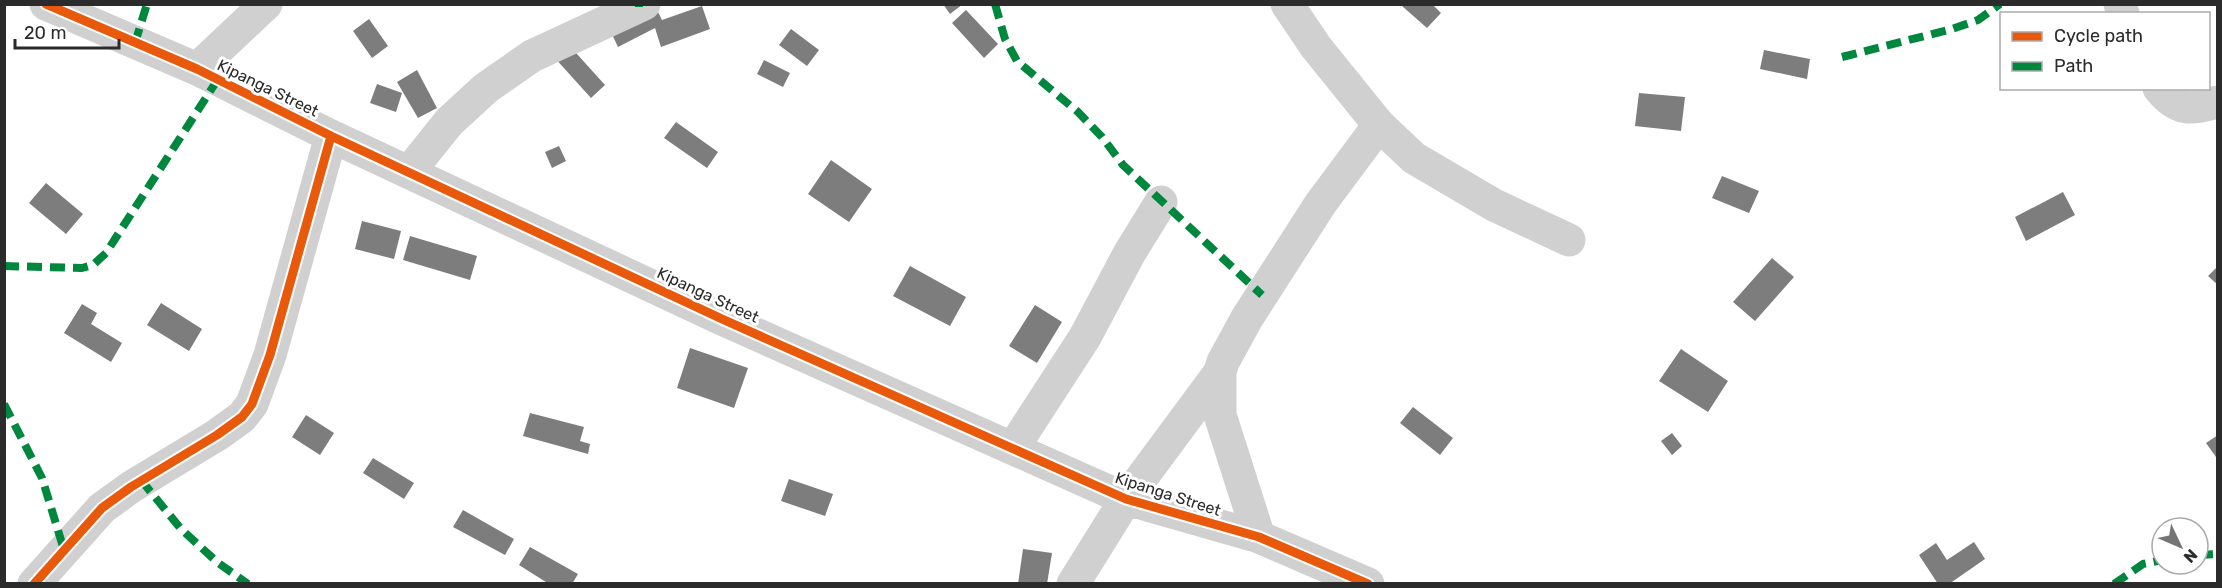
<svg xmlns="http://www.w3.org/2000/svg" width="2222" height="588" font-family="Rubik,sans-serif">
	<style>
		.building { fill: #7d7d7d }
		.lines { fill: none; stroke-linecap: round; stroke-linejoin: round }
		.minor { stroke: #d0d0d0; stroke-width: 33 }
		.quiet { stroke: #00873e; stroke-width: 8; stroke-dasharray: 15 8; stroke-linecap: butt }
		.cycleway-casing { stroke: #fff; stroke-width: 13 }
		.cycleway { stroke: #e8590c; stroke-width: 9 }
		.labels { text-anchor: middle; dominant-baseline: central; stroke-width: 6; stroke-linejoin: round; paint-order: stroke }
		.street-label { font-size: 16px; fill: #2b2b2b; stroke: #fff }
	</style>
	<rect width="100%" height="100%" fill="#fff"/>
	<path class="building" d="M943 4H963L950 14Z
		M1403 4H1432L1441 13 1427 28 1402 6Z
		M655 6 662 20 702 6 710 29 661 47 655 28 618 47 609 28Z
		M966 10 998 44 984 58 952 23Z
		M369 19 388 46 372 58 353 31Z
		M791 29 819 50 807 66 779 45Z
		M567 43 605 85 591 98 553 56Z
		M1764 50 1810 59 1807 79 1760 69Z
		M764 60 790 73 783 87 757 74Z
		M417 70 437 108 418 118 397 82Z
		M377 84 402 93 396 112 370 103Z
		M1639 93 1685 97 1681 131 1635 126Z
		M676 122 718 152 707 168 664 138Z
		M559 146 566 161 552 168 545 152Z
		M831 160 872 189 849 222 808 194Z
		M1722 176 1759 191 1749 213 1712 198Z
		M46 183 83 214 66 234 29 203Z
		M2063 192 2075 215 2026 241 2015 217Z
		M362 221 401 231 394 259 355 249Z
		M410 236 477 256 470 280 403 260Z
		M1772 258 1794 277 1755 321 1733 302Z
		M910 266 966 297 950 326 893 296Z
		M2218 266V285L2208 276Z
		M161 303 202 329 189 351 147 325Z
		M82 304 97 313 91 324 122 343 111 362 64 333Z
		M1035 305 1062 322 1037 363 1009 346Z
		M690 348 748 368 734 408 677 388Z
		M1681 349 1728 381 1708 412 1659 381Z
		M1413 407 1453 438 1440 455 1400 423Z
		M530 413 584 427 580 441 590 444 588 454 523 436Z
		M306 415 334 433 320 455 292 437Z
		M1672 433 1682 446 1672 455 1661 441Z
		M2218 435V456L2216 457 2206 443Z
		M373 458 414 483 404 499 363 473Z
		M789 479 833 494 825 516 781 501Z
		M463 510 514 539 505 555 453 527Z
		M1974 542 1985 559 1949 584H1938L1919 555 1936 543 1947 560Z
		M530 547 578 574 572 584H549L519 565Z
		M1023 549 1052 553 1047 584H1018Z"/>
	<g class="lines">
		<path class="minor" d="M46 4 197 69 331 136 722 319 1126 499 1259 537 1368 584
			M1287 4 1316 47 1379 125 1414 158 1494 205 1569 240
			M2120 4 2123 14
			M197 69 266 4
			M2159 88C2178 112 2191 109 2218 102
			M409 172 449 122 486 88 532 56 644 4
			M1013 448 1085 337 1129 254 1161 202
			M1259 537 1220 415V372L1223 362 1247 318 1321 203 1379 125
			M34 584 102 508 131 487 217 435 242 417 252 404 270 355 331 136
			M1073 584 1126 499 1220 372"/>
		<path class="quiet" d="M639 4V7
			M995 4 1005 39 1017 61 1078 112 1102 137 1123 165 1262 295
			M135 43 147 4
			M1842 57 1952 29 1978 20 2000 4
			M4 266 82 268 93 265 106 253 218 79
			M4 404 42 478 64 550
			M141 480 181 529 217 562 248 584
			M2198 555 2218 554
			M2114 584 2143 564 2162 560"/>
		<defs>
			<path id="cycleway" d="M46 4 197 69 331 136 722 319 1126 499 1259 537 1368 584
				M34 584 102 508 131 487 217 435 242 417 252 404 270 355 331 136"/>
		</defs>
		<use href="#cycleway" class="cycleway-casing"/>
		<use href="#cycleway" class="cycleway"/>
	</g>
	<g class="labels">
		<g class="street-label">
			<text transform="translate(268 88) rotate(26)">Kipanga Street</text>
			<text transform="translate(708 295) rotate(25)">Kipanga Street</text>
			<text transform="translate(1168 494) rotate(18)">Kipanga Street</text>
		</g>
	</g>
	<rect width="2222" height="588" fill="none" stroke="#2b2b2b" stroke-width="12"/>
	<rect x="2000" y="12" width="210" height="78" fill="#ffffff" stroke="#aaaaaa" stroke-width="1.5"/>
	<rect x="2012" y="32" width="30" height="9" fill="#e8590c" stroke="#aaaaaa" stroke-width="1.5"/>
	<text x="2054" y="42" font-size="18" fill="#2b2b2b">Cycle path</text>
	<rect x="2012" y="62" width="30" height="9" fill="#00873e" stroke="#aaaaaa" stroke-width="1.5"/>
	<text x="2054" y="72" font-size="18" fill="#2b2b2b">Path</text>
	<g transform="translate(2180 546) rotate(134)"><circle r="28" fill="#ffffff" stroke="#aaaaaa" stroke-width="1.5"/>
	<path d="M0-4.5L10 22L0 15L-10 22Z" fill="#757575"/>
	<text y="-9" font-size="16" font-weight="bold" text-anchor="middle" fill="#2b2b2b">N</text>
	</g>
	<path d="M15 39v9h104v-9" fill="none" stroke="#2b2b2b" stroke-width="3"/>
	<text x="24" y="39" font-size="18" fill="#2b2b2b" stroke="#ffffff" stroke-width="4.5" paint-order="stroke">20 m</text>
</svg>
